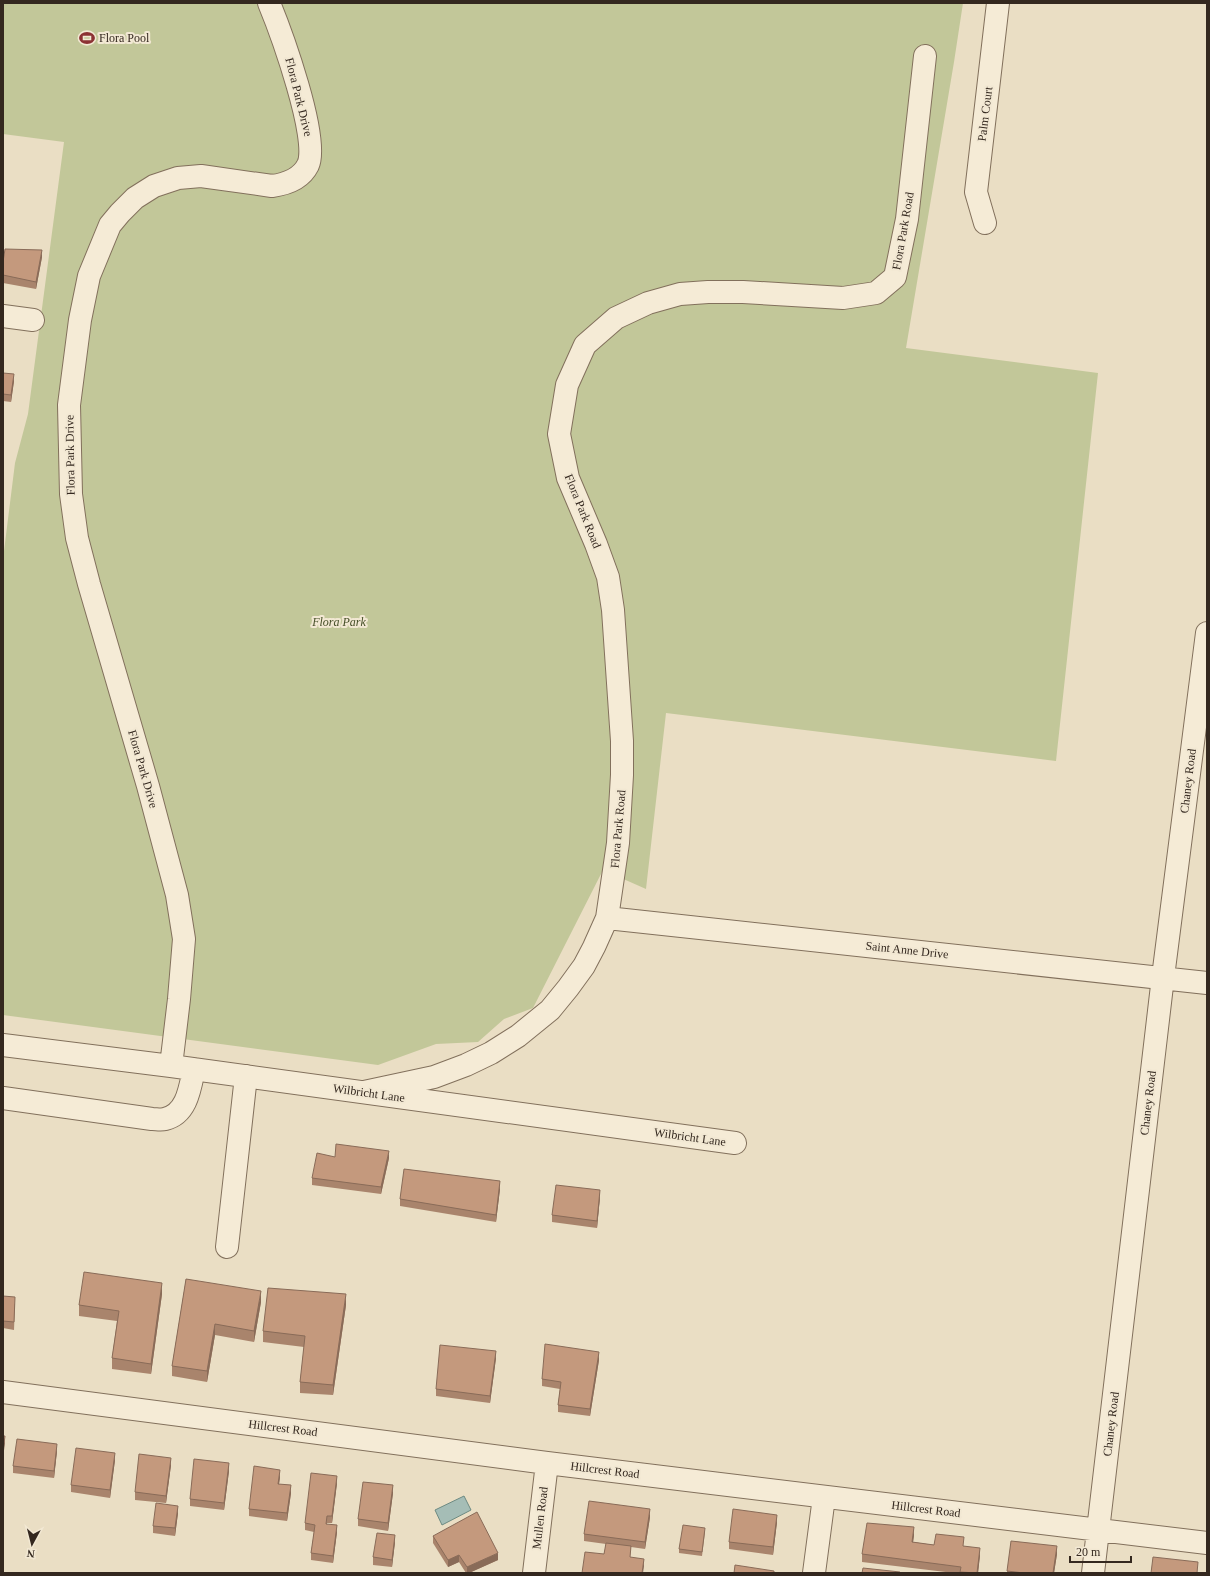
<svg xmlns="http://www.w3.org/2000/svg" width="1210" height="1576" font-family="'Times New Roman',serif">
	<style>
		.green { fill: #c2c799 }
		.water { fill: #a5bdb6; stroke: #6d8a82 }
		.lines { fill: none; stroke-linecap: round; stroke-linejoin: round }
		.minor-casing { stroke: #82705c; stroke-width: 24 }
		.minor { stroke: #f5ebd6; stroke-width: 22 }
		.wall { fill: #a9846c }
		.shaded-wall { fill: #896b58 }
		.building { fill: #c4997d; stroke: #896b58 }
		.labels { text-anchor: middle; dominant-baseline: central; stroke-width: 4; stroke-linejoin: round; paint-order: stroke }
		.poi-label { font-size: 12px; fill: #34281f; stroke: #f2e8d3; text-anchor: start }
		.street-label { font-size: 12px; fill: #34281f; stroke: #f2e8d3 }
		.park-label { font-size: 12px; font-style: italic; fill: #454e27; stroke: #f2e8d3 }
	</style>
	<rect width="100%" height="100%" fill="#eadec4"/>
	<path class="green" d="M3 3H963L954 62 906 348 1098 373 1056 761 666 713 646 889 603 870 533 1008 504 1019 478 1042 436 1044 378 1065 3 1015V559L15 463 28 414 64 142 3 134Z"/>
	<path class="water" d="M464 1496 471 1510 442 1525 435 1510Z"/>
	<g class="lines">
		<defs>
			<path id="minor" d="M985 223 976 192 998 3
				M3 316 33 320
				M607 918 1207 983
				M3 1045 171 1066 735 1143
				M171 1066 179 999 184 939 177 895 148 786 89 584 77 538 71 494 69 405 80 320 89 276 110 225 120 213 135 198 154 186 178 178 201 176 272 186C287 184 301 179 308 165 320 139 281 32 269 3
				M364 1092 434 1077 466 1065 491 1053 518 1036 550 1010 568 988 584 966 594 947 607 918 618 843 622 775V741L613 610 608 577 596 544 568 478 559 434 567 385 585 345 616 318 648 303 680 294 708 292H743L843 298 876 293 895 277 907 219 925 56
				M3 1098 152 1119C156 1119 161 1120 165 1119 187 1114 190 1088 194 1069
				M227 1247 246 1076
				M3 1392 547 1463 1207 1543
				M534 1573 547 1463
				M814 1573 824 1497
				M1093 1573 1163 977 1207 633"/>
		</defs>
		<use href="#minor" class="minor-casing"/>
		<use href="#minor" class="minor"/>
	</g>
	<path class="wall" d="M42 257 36 289 3 283V262Z
		M3 373 14 381 11 402 3 401Z
		M389 1158 381 1194 312 1185V1178Z
		M500 1189 496 1222 400 1206V1199Z
		M600 1197 597 1228 552 1222V1215Z
		M186 1279 261 1302 254 1342 215 1335 207 1382 172 1376V1366Z
		M162 1294 151 1374 112 1369V1358L117 1321 79 1316V1305Z
		M3 1296 15 1304 14 1330 3 1328Z
		M346 1305 333 1395 300 1393V1382L304 1347 263 1342V1331Z
		M496 1358 490 1403 436 1396V1389Z
		M599 1360 590 1416 558 1412V1405L560 1389 542 1386V1379Z
		M57 1451 54 1478 13 1473V1466Z
		M115 1460 110 1498 71 1492V1485Z
		M171 1465 166 1503 135 1500V1492Z
		M229 1471 224 1510 190 1506V1499Z
		M280 1477 279 1484 291 1493 287 1521 249 1516V1509Z
		M337 1483 332 1523H327V1524L337 1532 333 1563 311 1560V1553L314 1532 305 1530V1523Z
		M393 1493 388 1531 358 1526V1519Z
		M178 1513 175 1536 153 1533V1526Z
		M650 1517 645 1549 631 1547 630 1557 644 1566 604 1554 606 1544 584 1541V1534Z
		M777 1522 773 1555 729 1549V1542Z
		M705 1532 702 1556 679 1553V1549Z
		M914 1535 913 1542 934 1545 980 1555 978 1573H954L862 1562V1554Z
		M433 1536 498 1560 469 1573H466L459 1562 448 1567 433 1543Z
		M395 1542 392 1567 373 1565V1557Z
		M1057 1554 1054 1573H1007V1571Z"/>
	<path class="shaded-wall" d="M42 250V257L36 289V282Z
		M14 374V381L11 402V395Z
		M389 1151V1158L381 1194V1187Z
		M500 1181V1189L496 1222V1215Z
		M600 1190V1197L597 1228V1221Z
		M162 1283V1294L151 1374V1364Z
		M261 1291V1302L254 1342V1331Z
		M346 1294V1305L333 1395V1385Z
		M215 1324V1335L207 1382V1371Z
		M496 1351V1358L490 1403V1396Z
		M599 1352V1360L590 1416V1409Z
		M5 1436V1443L3 1458V1451Z
		M57 1444V1451L54 1478V1471Z
		M115 1453V1460L110 1498V1490Z
		M171 1458V1465L166 1503V1496Z
		M229 1463V1471L224 1510V1503Z
		M280 1470V1477L278 1491V1484Z
		M337 1476V1483L332 1523V1516Z
		M291 1485V1493L287 1521V1513Z
		M393 1485V1493L388 1531V1523Z
		M178 1506V1513L175 1536V1528Z
		M650 1509V1517L645 1549V1542Z
		M777 1515V1522L773 1555V1547Z
		M337 1525V1532L333 1563V1556Z
		M914 1527V1535L912 1550V1542Z
		M395 1535V1542L392 1567V1560Z
		M1057 1546V1554L1054 1573H1053Z
		M980 1548V1555L978 1573H977Z
		M498 1553V1560L469 1573H467V1567Z
		M459 1555V1562L448 1567V1560Z
		M644 1559V1566L643 1573H642Z"/>
	<path class="building" d="M5 249 42 250 36 282 3 275V262Z
		M3 373 14 374 11 395 3 394Z
		M336 1144 389 1151 381 1187 312 1178 317 1153 335 1157Z
		M404 1169 500 1181 496 1215 400 1199Z
		M556 1185 600 1190 597 1221 552 1215Z
		M84 1272 162 1283 151 1364 112 1358 119 1311 79 1305Z
		M186 1279 261 1291 254 1331 215 1324 207 1371 172 1366Z
		M268 1288 346 1294 333 1385 300 1382 305 1336 263 1331Z
		M3 1296 15 1297 14 1322 3 1321Z
		M545 1344 599 1352 590 1409 558 1405 561 1382 542 1379Z
		M440 1345 496 1351 490 1396 436 1389Z
		M3 1436H5L3 1451Z
		M17 1439 57 1444 54 1471 13 1466Z
		M76 1448 115 1453 110 1490 71 1485Z
		M139 1454 171 1458 166 1496 135 1492Z
		M194 1459 229 1463 224 1503 190 1499Z
		M254 1466 280 1470 278 1484 291 1485 287 1513 249 1509Z
		M311 1473 337 1476 332 1516H327L326 1524 337 1525 333 1556 311 1553 315 1525 305 1523Z
		M363 1482 393 1485 388 1523 358 1519Z
		M589 1501 650 1509 645 1542 584 1534Z
		M156 1503 178 1506 175 1528 153 1526Z
		M733 1509 777 1515 773 1547 729 1542Z
		M477 1512 498 1553 467 1567 459 1555 448 1560 433 1536Z
		M867 1523 914 1527 912 1542 934 1545 936 1534 964 1537 963 1546 980 1548 977 1573 960 1572 961 1567 862 1554Z
		M683 1525 705 1528 702 1552 679 1549Z
		M377 1533 395 1535 392 1560 373 1557Z
		M1011 1541 1057 1546 1053 1573H1024L1007 1571Z
		M606 1543 631 1546 630 1557 644 1559 642 1573H582L585 1552 604 1554Z
		M1153 1557 1198 1562 1197 1573H1151Z
		M735 1565 774 1571V1573H734Z
		M863 1568 900 1572V1573H862Z"/>
	<defs>
		<symbol id="stadium-bare" viewBox="-9 -9 18 18"><path d="M0-5a6.5 5 0 1 0 0 10a6.5 5 0 1 0 0-10ZM-3.5-1.8h7v3.6h-7Z" fill="#8c3234" stroke="#f2e8d3" stroke-width="2.5" paint-order="stroke"/></symbol>
	</defs>
	<g fill-rule="evenodd">
		<use href="#stadium-bare" x="76" y="27" width="22" height="22"/>
	</g>
	<g class="labels">
		<g class="poi-label">
			<text x="99" y="38">Flora Pool</text>
		</g>
		<g class="street-label">
			<text transform="translate(299 97) rotate(76)">Flora Park Drive</text>
			<text transform="translate(985 114) rotate(-83)">Palm Court</text>
			<text transform="translate(903 231) rotate(-80)">Flora Park Road</text>
			<text transform="translate(70 455) rotate(-91)">Flora Park Drive</text>
			<text transform="translate(583 511) rotate(68)">Flora Park Road</text>
			<text transform="translate(143 769) rotate(74)">Flora Park Drive</text>
			<text transform="translate(1188 781) rotate(-83)">Chaney Road</text>
			<text transform="translate(618 829) rotate(-85)">Flora Park Road</text>
			<text transform="translate(907 950) rotate(6)">Saint Anne Drive</text>
			<text transform="translate(369 1093) rotate(8)">Wilbricht Lane</text>
			<text transform="translate(1148 1103) rotate(-83)">Chaney Road</text>
			<text transform="translate(690 1137) rotate(8)">Wilbricht Lane</text>
			<text transform="translate(1111 1424) rotate(-83)">Chaney Road</text>
			<text transform="translate(283 1428) rotate(7)">Hillcrest Road</text>
			<text transform="translate(605 1470) rotate(7)">Hillcrest Road</text>
			<text transform="translate(926 1509) rotate(7)">Hillcrest Road</text>
			<text transform="translate(540 1518) rotate(-83)">Mullen Road</text>
		</g>
		<g class="park-label">
			<text x="339" y="622">Flora Park</text>
		</g>
	</g>
	<rect width="1210" height="1576" fill="none" stroke="#34281f" stroke-width="8"/>
	<g transform="translate(32 1544) rotate(187)" stroke="#f2e8d3" stroke-width="3" paint-order="stroke">
	<path d="M0-3L7 15L0 10L-7 15Z" fill="#34281f"/>
	<text y="-6" font-size="11" font-weight="bold" text-anchor="middle" fill="#34281f">N</text>
	</g>
	<path d="M1070 1556v6h61v-6" fill="none" stroke="#34281f" stroke-width="2"/>
	<text x="1076" y="1556" font-size="12" fill="#34281f" stroke="#f2e8d3" stroke-width="3" paint-order="stroke">20 m</text>
</svg>
